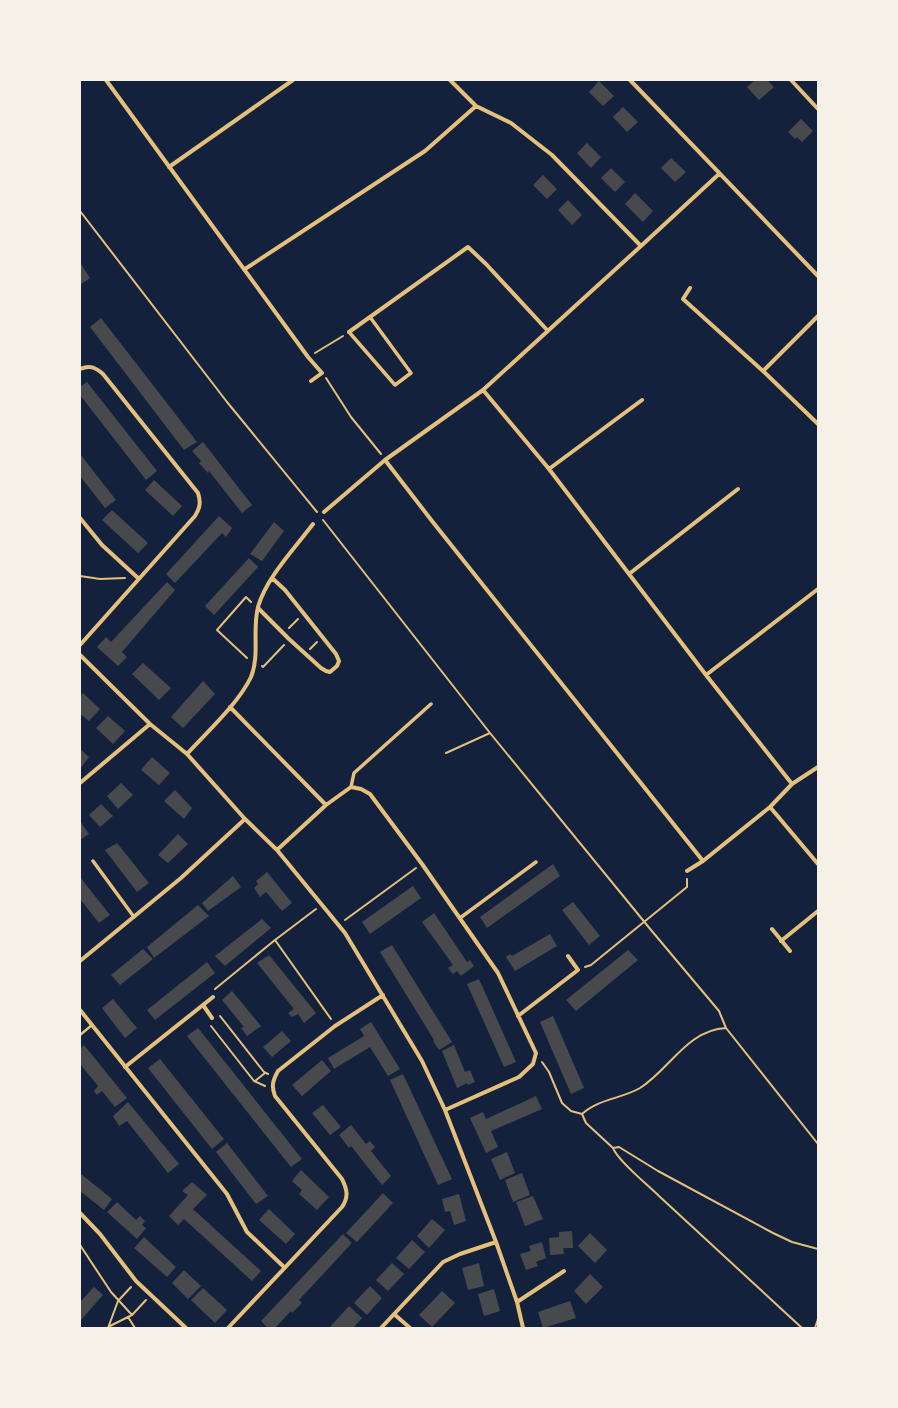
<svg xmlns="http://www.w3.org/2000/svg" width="898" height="1408" font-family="'Noto Serif',serif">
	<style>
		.building { fill: #48494c }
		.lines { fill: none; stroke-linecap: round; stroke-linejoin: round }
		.path { stroke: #e5c07b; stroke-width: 2 }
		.service { stroke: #e5c07b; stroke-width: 2.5 }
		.pedestrian { stroke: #e5c07b; stroke-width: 3.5 }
		.minor { stroke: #e5c07b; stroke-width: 4 }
	</style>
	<rect width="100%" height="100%" fill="#14213d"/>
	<path class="building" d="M755 80H767L774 87 759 100 747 87Z
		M599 81 614 96 603 106 589 92Z
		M623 107 638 122 627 132 613 117Z
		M801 119 813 131 802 142 797 137 795 139 788 132Z
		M587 143 601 157 591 168 577 153Z
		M671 158 686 172 675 182 661 168Z
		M611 168 625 182 615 192 601 178Z
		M543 175 557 189 547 199 533 185Z
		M635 193 653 211 643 222 625 204Z
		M568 200 582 215 572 225 558 210Z
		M81 264 90 278 80 285V265Z
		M101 318 197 442 184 450 90 327Z
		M87 382 157 471 146 480 80 395V387Z
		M203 442 252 505 242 513 209 471 208 473 199 463 201 461 192 451Z
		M80 454 116 500 105 508 80 476Z
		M154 480 182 506 173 516 145 490Z
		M112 510 148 543 138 553 102 520Z
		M219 516 232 528 226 537 222 533 175 583 166 574Z
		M274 522 284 531 262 561 250 554Z
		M249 558 258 567 214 615 205 606Z
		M167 582 175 590 122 652 127 657 118 666 97 647 106 637 111 642Z
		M143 663 171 688 159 700 132 674Z
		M203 681 215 694 183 728 171 717Z
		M83 693 100 709 89 721 80 714V696Z
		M108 716 125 731 113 744 96 728Z
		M80 749 89 757 80 769Z
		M152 757 170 773 159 785 141 770Z
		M121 783 133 795 118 809 107 796Z
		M175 790 192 808 184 819 164 801Z
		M101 804 113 816 100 827 89 815Z
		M80 821 89 834 80 840Z
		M178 834 188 844 168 863 158 855Z
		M117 843 149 883 137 892 105 850Z
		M553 864 560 876 487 928 480 917Z
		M267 872 292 903 282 911 266 892 260 897 254 888 258 884 256 881Z
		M233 876 241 887 208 911 202 903Z
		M80 877 110 915 99 923 80 899Z
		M413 886 421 898 370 934 362 922Z
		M573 902 600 936 589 945 562 910Z
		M198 905 209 916 154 958 147 947Z
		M434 913 467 962 470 960 474 966 461 976 457 971 453 974 448 968 453 965 422 922Z
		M262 919 271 928 225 966 215 956Z
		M550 934 557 946 515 971 506 957 510 954 512 956Z
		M392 945 452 1042 439 1050 433 1041 434 1040 380 952Z
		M143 949 153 959 120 985 111 975Z
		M628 950 638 960 576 1011 566 1000Z
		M269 955 316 1013 304 1023 298 1014 292 1017 288 1013 294 1009 257 963Z
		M207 962 215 973 155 1020 147 1010Z
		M479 979 516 1062 504 1067 467 984Z
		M232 991 261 1026 247 1036 241 1028 244 1027 222 1000Z
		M113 999 137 1028 125 1038 102 1008Z
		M553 1016 584 1088 571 1094 540 1022Z
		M371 1022 400 1069 388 1076 370 1047 334 1069 328 1058 364 1036 360 1029Z
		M198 1028 302 1159 291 1167 187 1036Z
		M282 1031 291 1041 272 1057 263 1047Z
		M84 1045 127 1098 115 1107 102 1091 97 1095 94 1091 98 1086 80 1064V1049Z
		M454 1045 465 1072 470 1070 475 1082 468 1085 467 1083 457 1088 442 1051Z
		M160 1059 224 1139 212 1149 148 1068Z
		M322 1060 331 1071 302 1096 292 1085Z
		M403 1074 452 1179 438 1185 390 1080Z
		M536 1096 542 1109 491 1131 498 1147 486 1153 470 1118 483 1112 486 1119Z
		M128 1102 179 1164 168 1173 127 1121 119 1126 113 1116Z
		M323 1105 341 1127 330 1135 312 1113Z
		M351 1125 366 1144 370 1141 375 1147 371 1151 391 1176 382 1185 351 1146 349 1148 339 1135Z
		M227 1143 268 1196 256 1204 216 1152Z
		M507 1152 515 1173 500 1180 491 1159Z
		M301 1170 329 1197 317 1210 299 1194 302 1190 292 1181Z
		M522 1173 530 1195 513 1202 505 1180Z
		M81 1174 112 1199 104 1210 80 1191Z
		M192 1182 207 1195 193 1209 261 1271 252 1281 184 1219 178 1225 169 1216 188 1195 182 1191Z
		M383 1193 393 1203 357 1242 346 1233Z
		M459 1194 466 1221 454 1225 450 1211 445 1212 442 1199Z
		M533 1196 543 1219 525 1226 516 1202Z
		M117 1202 136 1220 140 1216 145 1221 142 1225 146 1228 137 1239 107 1212Z
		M269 1209 295 1234 286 1244 259 1220Z
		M432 1219 445 1230 429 1248 417 1236Z
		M572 1231 573 1248H563L564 1254 550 1255 549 1238 559 1237V1232Z
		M590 1233 607 1250 595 1263 578 1246Z
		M343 1234 352 1243 299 1300 302 1303 292 1313 291 1311 275 1328H268L261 1321Z
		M144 1237 176 1267 167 1277 134 1248Z
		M412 1240 425 1252 409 1269 396 1258Z
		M542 1242 546 1258 536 1262 538 1266 526 1270 520 1254 531 1251 529 1246Z
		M392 1263 404 1274 388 1291 376 1280Z
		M479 1263 484 1286 468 1290 462 1268Z
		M184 1270 201 1286 188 1299 172 1283Z
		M590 1274 603 1287 586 1304 574 1291Z
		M370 1286 382 1298 367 1315 354 1303Z
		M94 1287 103 1295 80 1321V1302Z
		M203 1288 227 1310 215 1323 191 1300Z
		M494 1289 500 1311 484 1316 478 1294Z
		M442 1291 455 1303 432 1327 419 1315Z
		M570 1301 576 1318 543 1328 538 1312Z
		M349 1306 362 1318 353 1328H329Z"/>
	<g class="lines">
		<path class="path" d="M80 211 227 402 317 512
			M315 353 343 336
			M326 378 351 417 381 454
			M323 520 490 733 651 930 719 1011 726 1028 818 1144
			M80 576 100 579 125 578
			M289 628 298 619
			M310 649 317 642
			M247 658 217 630 246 597 251 602
			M262 666 263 667 284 645
			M446 753 490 733
			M345 920 416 868
			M275 940 331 1019
			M585 967 591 965 687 887V879
			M215 989 275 940 316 909
			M220 1016 264 1072 268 1074
			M211 1026 254 1081 265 1086
			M542 1062 549 1072 562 1103 571 1111 582 1114 586 1123 613 1148C618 1161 648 1185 659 1196 706 1240 754 1284 802 1328
			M255 1081 265 1073
			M582 1114C598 1099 621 1099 640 1088 670 1069 687 1030 726 1028
			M613 1148 619 1147 658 1171 773 1233 792 1242 818 1249
			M80 1245 111 1292 132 1315
			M128 1317 135 1328
			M110 1326 132 1315 146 1300
			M108 1328 118 1301 131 1287
			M815 1328 818 1319"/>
		<path class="service" d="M80 1035 92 1025"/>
		<path class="pedestrian" d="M349 332 395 385 411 373 370 317
			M351 787 354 773 431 704
			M93 861 134 917
			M460 918 536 862"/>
		<path class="minor" d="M106 80 308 357 322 373 311 381
			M450 80 476 106 511 123 552 155 641 246
			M630 80 818 276
			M791 80 818 109
			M169 167 293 80
			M245 269 425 151 476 106
			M690 288 683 299 763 371 818 424
			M349 332 468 247 486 264 548 331
			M80 369C90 365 95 367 103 374L198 493C201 502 200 508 195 516L80 645
			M763 371 818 316
			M483 390 549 469 706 675 792 784
			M385 460 432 521 703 861
			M549 469 642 400
			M324 512 385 460 483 390 641 246 719 174
			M80 518 102 545 138 578
			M629 574 738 489
			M258 608 289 639 321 668 326 671 330 672 337 666 339 661 336 654 285 590 272 578
			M80 655 150 724 187 754 245 819 277 850 345 933 422 1061 445 1110 496 1242 517 1302 523 1328
			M706 675 818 589
			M230 707 326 805
			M187 754C207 732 238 704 251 677 260 655 252 630 258 607 266 578 295 548 313 524
			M80 783 150 724
			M770 807 818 864
			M277 850 326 805 351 787 361 789 370 794 422 864 498 973 536 1053 533 1064 519 1077 445 1110
			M687 871 703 861 770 807 792 784 818 767
			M772 929 790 951
			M781 941 818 911
			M80 961 181 878 245 819
			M203 1005 212 1018
			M80 1010 227 1194 247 1232 284 1267
			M518 1016 578 970 568 956
			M125 1067 213 997
			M80 1213 100 1234 136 1281 186 1328
			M517 1302 564 1271
			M394 1314 410 1328
			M228 1328 342 1207C349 1197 347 1189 342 1179L275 1096C271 1086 273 1080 278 1071L335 1026 383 995
			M381 1328 443 1262 460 1254 496 1242"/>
	</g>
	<rect width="898" height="1408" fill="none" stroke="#f6f1e7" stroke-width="162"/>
</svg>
